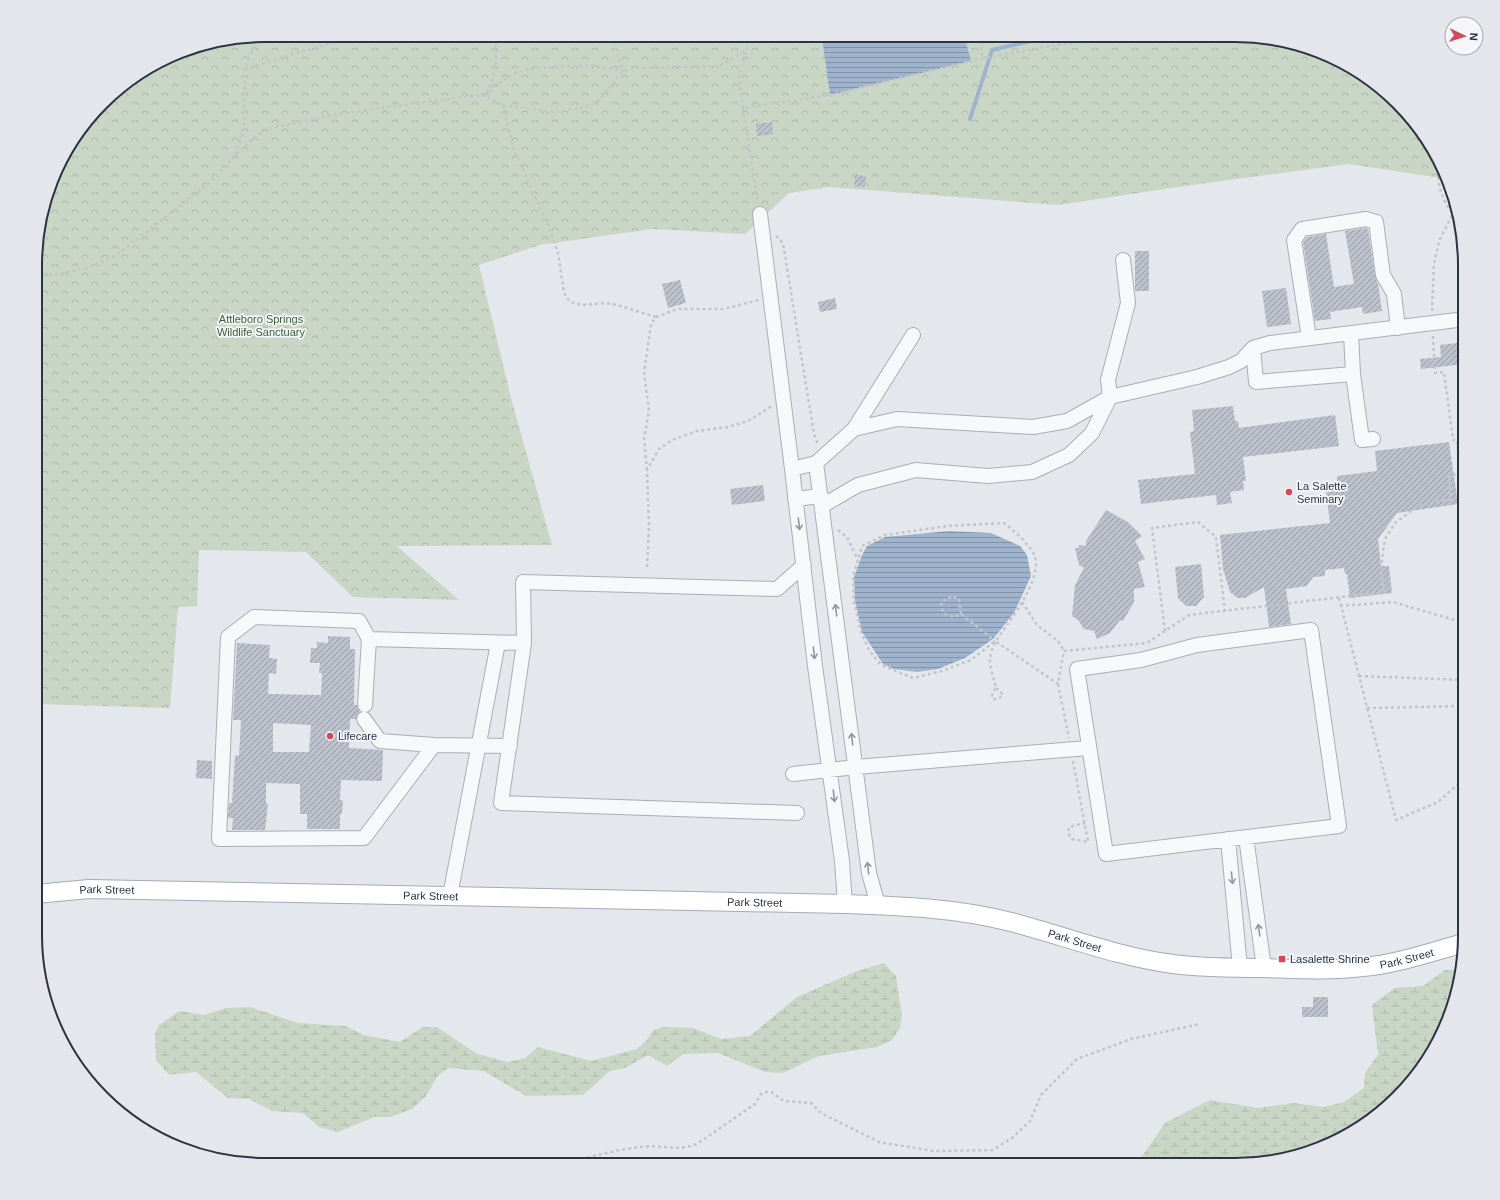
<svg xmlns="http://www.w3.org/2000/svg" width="1500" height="1200" font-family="Helvetica,sans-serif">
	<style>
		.wetland { fill: url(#wetland-marsh) }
		.park { fill: url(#park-crowns) }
		.water { fill: url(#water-rules) }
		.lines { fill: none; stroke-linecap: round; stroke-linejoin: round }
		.stream { stroke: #9fb4cc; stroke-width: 4 }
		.building { fill: url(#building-hatch); fill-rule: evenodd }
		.minor-casing { stroke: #a9aeb7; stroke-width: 16 }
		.major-casing { stroke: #a3abb8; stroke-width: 20 }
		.path { stroke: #c2c5cb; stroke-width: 2.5; stroke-dasharray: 3 3; stroke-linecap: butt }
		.minor { stroke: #f7f8fa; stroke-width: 14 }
		.major { stroke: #fff; stroke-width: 18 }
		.oneway { stroke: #9196a0 }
		.poi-dot { fill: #d1495b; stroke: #f4f6f9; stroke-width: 1.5 }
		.labels { text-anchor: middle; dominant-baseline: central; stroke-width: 3.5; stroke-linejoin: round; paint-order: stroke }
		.park-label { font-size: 11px; fill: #3f6138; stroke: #f4f6f9 }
		.poi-label { font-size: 11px; fill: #2b3445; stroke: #f4f6f9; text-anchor: start }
		.street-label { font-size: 11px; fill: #2b3445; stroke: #f4f6f9 }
		.rim { fill: none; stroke: #2b3445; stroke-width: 2 }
	</style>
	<defs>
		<pattern id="wetland-marsh" width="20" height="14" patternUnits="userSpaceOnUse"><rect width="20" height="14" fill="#c9d6c5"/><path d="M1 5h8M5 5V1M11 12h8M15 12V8" fill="none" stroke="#adb8ab"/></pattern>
		<pattern id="park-crowns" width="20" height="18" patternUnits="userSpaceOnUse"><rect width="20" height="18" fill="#c9d6c5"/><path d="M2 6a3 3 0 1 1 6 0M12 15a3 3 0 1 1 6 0" fill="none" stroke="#adb8ab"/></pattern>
		<pattern id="water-rules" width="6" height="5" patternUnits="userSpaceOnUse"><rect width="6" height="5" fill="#9fb4cc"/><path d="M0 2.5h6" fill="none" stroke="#8293a7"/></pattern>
		<pattern id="building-hatch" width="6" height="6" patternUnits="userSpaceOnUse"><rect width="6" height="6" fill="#bbc0ca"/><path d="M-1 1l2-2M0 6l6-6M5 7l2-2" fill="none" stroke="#989da6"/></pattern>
	</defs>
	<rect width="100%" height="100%" fill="#e4e7ec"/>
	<path class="wetland" d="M884 963 896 976 902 1016 900 1028 892 1040 877 1047 819 1056 783 1073 765 1072 718 1053 683 1054 667 1066 648 1055 625 1068 610 1071 583 1095 526 1096 484 1071 448 1068 438 1076 426 1096 412 1109 390 1117H374L338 1132 319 1127 303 1113 272 1111 249 1099 228 1098 196 1072 169 1075 156 1060 155 1034 159 1025 179 1011 204 1015 226 1008 250 1007 298 1023 345 1026 364 1035 400 1042 423 1027H437L477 1054 508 1062 525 1058 538 1047 591 1061 637 1049 645 1042 654 1030 663 1027 693 1028 721 1039 750 1036 797 997 857 971Z
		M1445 970H1460L1447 1023 1408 1087 1375 1118 1323 1147 1235 1165H1136L1165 1123 1210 1100 1258 1108 1294 1103 1324 1107 1344 1102 1364 1088 1365 1073 1378 1055 1372 1005 1395 988 1423 986Z"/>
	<path class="park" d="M265 35H1250L1323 53 1387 92 1441 164 1447 179 1349 164 1185 186 1058 205 829 187 789 193 745 234 652 229 540 245 479 265 511 398 552 545 397 546 459 600 353 597 306 552 199 550 197 606 178 607 170 708 36 704 37 235 66 150 114 92 191 47Z"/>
	<path class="water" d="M831 35H964L971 61 830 95 822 38Z
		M949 531 991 533 1020 546 1027 555 1031 576 1020 600 1014 613 993 639 965 658 938 669 917 672 894 669 883 664 862 632 855 601 854 577 862 555 867 546 885 537Z"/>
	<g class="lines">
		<path class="stream" d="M970 119 992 50 1056 35"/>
	</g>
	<path class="building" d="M772 122 773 134 757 136 756 124Z
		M855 175 866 176 865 187 854 186Z
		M1365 228 1368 229 1375 276 1378 284 1382 311 1363 314 1362 307 1330 312 1331 319 1315 321 1303 242 1307 237 1326 234 1334 287 1354 284 1345 231Z
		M1135 251H1149V291H1135Z
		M680 280 686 303 668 308 662 284Z
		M1286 288 1291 324 1267 327 1262 291Z
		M835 298 837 309 820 312 818 302Z
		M1465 342V364L1421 369 1420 359 1441 357 1440 345Z
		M1233 406 1235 421H1238L1239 428 1335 415 1339 446 1243 457 1246 481H1243L1244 490 1230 492 1232 503 1217 505 1216 495 1141 504 1138 480 1195 474 1190 432 1194 431 1192 410Z
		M1449 442 1458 504 1397 513 1378 539 1381 566H1389L1392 593 1350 598 1347 574H1345L1344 568 1325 570V576L1313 577 1307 586 1286 589 1291 624 1269 627 1264 587 1245 598H1238L1230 592 1223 569 1220 535 1330 523 1325 484 1337 482V476L1377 471 1375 451Z
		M763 485 765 501 732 505 730 489Z
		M1106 510 1128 522 1142 536 1135 541 1145 559 1138 562 1145 587 1134 589V602L1123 621 1120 620 1110 633 1097 639 1094 631 1084 629 1078 620 1072 616 1075 585 1084 568 1079 565 1075 548H1079V545L1086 546V541Z
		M1201 564 1204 597 1196 606H1186L1178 598 1175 567Z
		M328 636 350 637V649H355L354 705H357L360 712 356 719H350L349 748 383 750 382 781 341 780 340 800H343L342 814H340V829H307V814H300V784L266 783V804H268L265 830H232L233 818H228L229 803H232L235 755 239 756 241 720H233L237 643 270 645 269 658 277 659 276 674 269 673 268 694 321 695 322 673H319L320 663H310L311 648H317V642L328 643ZM273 723 311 725 309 752H273Z
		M197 760 212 761V779L196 778Z
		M1313 997H1328V1017H1302V1007H1313Z"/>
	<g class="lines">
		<defs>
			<path id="minor" d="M760 214 792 469
				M1309 338 1294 240 1302 229 1366 219 1376 222 1383 275 1394 294 1398 328
				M1253 348 1256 382 1353 374 1351 334
				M1353 374 1362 440 1373 439
				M854 429 913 335
				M816 463 869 873 878 905
				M795 499 821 496
				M822 506 858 485 916 470 988 476 1032 472 1069 455 1092 433 1110 397 1108 380 1128 303 1123 260
				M1311 630 1339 826 1106 854 1077 669 1141 660 1197 645Z
				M365 705 369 639
				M364 719 380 741 434 745
				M510 746 434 745 364 838 219 839 228 637 254 617 359 621 369 639 524 643
				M793 774 856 767 1088 748
				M797 813 501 803 524 643 523 582 777 589 804 565
				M1246 837 1264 968
				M1228 839 1240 968
				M450 896 498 643
				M845 904 842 861 815 666 792 469 816 463 854 429 897 419 1033 427 1067 421 1110 397 1197 377 1229 367 1241 361 1253 348 1270 343 1465 319"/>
			<g id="major">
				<path id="s1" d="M36 894 89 889 845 904C901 906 957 908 1011 922 1065 936 1118 957 1173 964 1204 968 1234 968 1265 968 1298 969 1330 971 1363 967 1397 964 1431 952 1464 943"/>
			</g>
		</defs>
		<use href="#minor" class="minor-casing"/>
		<use href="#major" class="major-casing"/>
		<path class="path" d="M750 35 739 76 743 108 830 95 984 58 1056 45 1103 40 1116 35
			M981 35 982 59
			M245 69 355 35
			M487 93 496 68V35
			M486 96 495 86 515 73 530 69 589 65 623 71 612 35
			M503 105 553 112 582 108 599 100 623 71 637 68 719 66 747 50
			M743 108 758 203
			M235 154 244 129 245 69 257 36
			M1438 159C1437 181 1440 204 1459 218
			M776 236 783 243 814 434 818 445
			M37 275H54L87 268 115 256 208 184 254 137 267 129 338 114 471 96H486L503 105 513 148 549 227 558 253 564 293 570 302 582 305 606 303 617 305 656 317
			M1432 311 1434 264 1439 241 1453 213
			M1433 336 1435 373 1444 372 1453 440H1457L1462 496 1458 548 1465 574
			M647 470 644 438 649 411 644 373 651 324 656 317 677 309H723L759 300
			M838 530 847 537 857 558
			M647 567 649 526 647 470 659 449 672 440 697 431 728 427 748 421 772 406
			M1339 598 1396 820 1438 802 1465 778
			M1022 602 1037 625 1058 641 1064 651
			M1340 606 1393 602 1465 623
			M961 614 959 599 952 596 941 602 943 613 954 617 961 614 995 641
			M1165 631 1152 528 1198 522 1216 537 1225 611
			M1359 676 1465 680
			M1058 684 1069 738
			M996 688 1000 691 1003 695 998 699H993L992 693 996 688C994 679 990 669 990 661 990 647 999 636 1007 625 1018 610 1046 570 1032 551 1025 540 1014 531 1004 523L948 526 885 535 862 546 853 576 854 602 861 632 869 650 881 665 913 678 942 671 971 660 995 641 1058 684 1064 651 1147 643 1189 615 1384 592 1381 571 1383 550 1386 537 1396 522 1420 505 1451 499 1449 476 1465 472
			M1367 708 1465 706
			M1073 761 1088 842 1072 839 1068 833 1069 827 1085 823
			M558 1165C584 1159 613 1150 640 1147 660 1144 678 1152 697 1144L755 1104 761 1094 766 1092H771L784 1101 811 1103 821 1113 879 1142 933 1151 993 1150 1012 1138 1030 1121 1041 1095 1077 1059 1131 1039 1200 1024"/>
		<use href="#minor" class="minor"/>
		<use href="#major" class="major"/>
	</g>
	<defs><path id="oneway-shaft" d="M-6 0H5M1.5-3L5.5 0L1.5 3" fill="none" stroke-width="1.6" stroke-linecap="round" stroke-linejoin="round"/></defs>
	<g class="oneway">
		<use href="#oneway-shaft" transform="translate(799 524) rotate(83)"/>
		<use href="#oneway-shaft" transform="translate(836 610) rotate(-97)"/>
		<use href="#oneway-shaft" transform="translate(814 653) rotate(84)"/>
		<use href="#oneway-shaft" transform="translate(852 739) rotate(-97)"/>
		<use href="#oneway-shaft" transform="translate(834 796) rotate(83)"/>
		<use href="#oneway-shaft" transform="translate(868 868) rotate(-97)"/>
		<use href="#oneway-shaft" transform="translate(1232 878) rotate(84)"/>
		<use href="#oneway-shaft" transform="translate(1259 930) rotate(-98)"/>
	</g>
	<g class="poi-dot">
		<circle cx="1289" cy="492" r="4"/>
		<circle cx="330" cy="736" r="4"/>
		<rect x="1278" y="955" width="8" height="8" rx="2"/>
	</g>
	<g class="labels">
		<g class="park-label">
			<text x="261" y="319">Attleboro Springs<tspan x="261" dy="13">Wildlife Sanctuary</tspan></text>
		</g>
		<g class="poi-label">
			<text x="1297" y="486">La Salette<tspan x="1297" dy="13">Seminary</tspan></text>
			<text x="338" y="736">Lifecare</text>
			<text x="1290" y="959">Lasalette Shrine</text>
		</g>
		<g class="street-label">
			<text stroke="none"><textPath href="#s1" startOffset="71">Park Street</textPath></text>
			<text stroke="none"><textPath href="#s1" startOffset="395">Park Street</textPath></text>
			<text stroke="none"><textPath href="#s1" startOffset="719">Park Street</textPath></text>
			<text stroke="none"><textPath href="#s1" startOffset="1043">Park Street</textPath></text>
			<text stroke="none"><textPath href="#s1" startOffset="1379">Park Street</textPath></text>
		</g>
	</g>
	<path d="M0 0H1500V1200H0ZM265 42H1235A223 223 0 0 1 1458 265V935A223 223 0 0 1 1235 1158H265A223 223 0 0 1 42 935V265A223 223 0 0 1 265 42Z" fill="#e4e6eb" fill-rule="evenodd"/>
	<path class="rim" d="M265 42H1235A223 223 0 0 1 1458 265V935A223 223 0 0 1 1235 1158H265A223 223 0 0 1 42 935V265A223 223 0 0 1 265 42Z"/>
	<g transform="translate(1464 36) rotate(94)"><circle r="19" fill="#f4f6f9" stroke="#a4a8b1"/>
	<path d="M0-3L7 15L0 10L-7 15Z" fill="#d1495b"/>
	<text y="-6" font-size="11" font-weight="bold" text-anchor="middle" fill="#2b3445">N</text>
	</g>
</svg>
